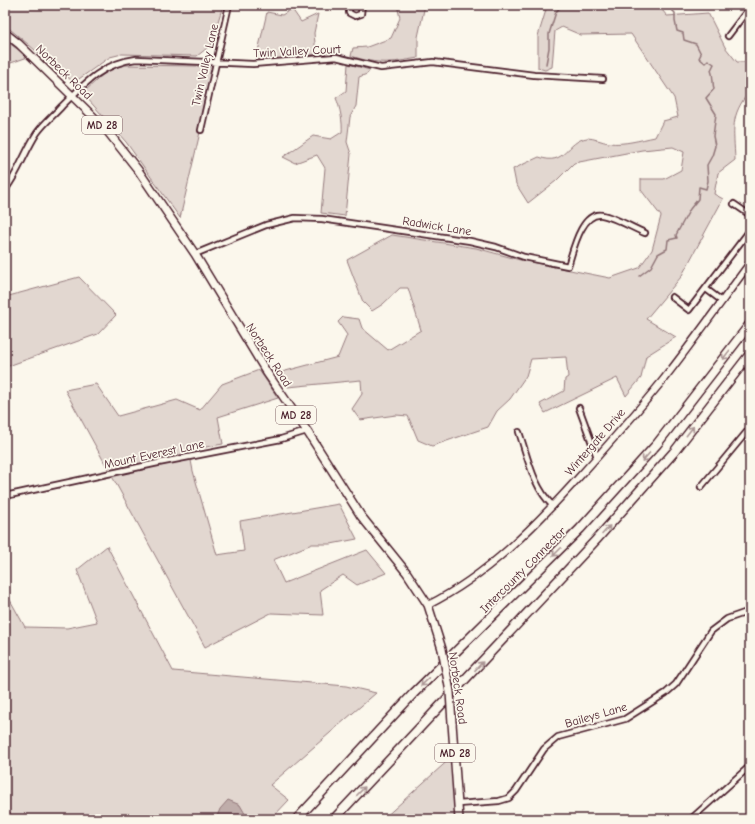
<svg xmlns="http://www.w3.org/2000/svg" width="755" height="824" font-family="'Comic Neue',sans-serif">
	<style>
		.green { fill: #e2d7d0; stroke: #967b7e }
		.water { fill: #bfadaa; stroke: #907477 }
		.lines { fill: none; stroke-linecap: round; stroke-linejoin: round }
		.stream { stroke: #907477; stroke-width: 1.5 }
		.street-casing { stroke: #4a1f2b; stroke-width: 8 }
		.secondary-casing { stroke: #4a1f2b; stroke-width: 9 }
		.primary-casing { stroke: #4a1f2b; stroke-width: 10 }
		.highway-casing { stroke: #4a1f2b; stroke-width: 11 }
		.street { stroke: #fbf7ec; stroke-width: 4.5 }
		.secondary { stroke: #fbf7ec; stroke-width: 6 }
		.primary { stroke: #fbf7ec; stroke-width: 7 }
		.highway { stroke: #fbf7ec; stroke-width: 8 }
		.primary-bridge-casing { stroke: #4a1f2b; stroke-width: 10; stroke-linecap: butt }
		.primary-bridge { stroke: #fbf7ec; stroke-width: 7 }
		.oneway { stroke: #ab9695 }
		.labels { text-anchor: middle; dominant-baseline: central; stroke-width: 3.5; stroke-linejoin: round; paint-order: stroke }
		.shield { fill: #fbf7ec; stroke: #7f6065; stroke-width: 1 }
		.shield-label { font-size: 11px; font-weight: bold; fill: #4a1f2b }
		.street-label { font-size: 12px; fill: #4a1f2b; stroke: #fbf7ec }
	</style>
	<rect width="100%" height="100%" fill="#fbf7ec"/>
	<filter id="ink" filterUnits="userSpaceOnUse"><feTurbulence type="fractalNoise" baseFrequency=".025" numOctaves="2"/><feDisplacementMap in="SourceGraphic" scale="8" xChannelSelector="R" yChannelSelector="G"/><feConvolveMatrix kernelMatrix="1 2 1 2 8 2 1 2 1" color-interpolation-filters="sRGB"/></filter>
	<g filter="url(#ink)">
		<path class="green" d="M5 5H223L211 45 197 56 122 54 110 57 76 81 71 80 5 25Z
			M397 5H425L418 37V58C390 63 379 65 351 56L353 48 367 47 391 38 400 18Z
			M511 5H658L667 16 708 13 725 47 737 62H750V91C729 116 734 130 735 160L718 173 714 194 723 199 681 277 646 319 676 337 646 356 641 378 626 396 617 378 545 413 540 404 564 391 565 379 568 377 566 357 531 359 526 376 510 399 497 411 488 427 432 446 418 440 408 416 396 415 360 420 352 409 362 394 361 380 288 387 278 373 338 357 347 335 338 322 343 317 359 319 362 328 388 350 421 330 408 288H400L383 304 372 311 363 302 347 260 392 235 476 248 520 260 610 278 639 268 652 250 661 216 641 190V179H664L681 170 684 152 673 147 642 150 574 163 556 181 528 203 516 184 513 169 539 157C566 167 566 141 587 138 594 138 602 142 609 143 624 145 640 140 655 137L663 121 678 117 674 98 631 34 581 35 562 27 555 31 552 67 545 70 538 68V36L546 10Z
			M292 9 301 22 318 14 314 33 316 54 292 58 256 60 267 12 282 15Z
			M5 40 28 57 5 65Z
			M348 64 370 70 367 74 359 77 356 106 350 117 347 142 351 154 345 216 321 213 325 168 317 155 295 163 283 157 313 136 331 139 342 132C343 123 340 107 336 98L346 91Z
			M124 65 199 66 215 68 180 218 126 142 86 97V90L108 70Z
			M79 277 116 315 98 334 11 365 5 368V297Z
			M259 370 278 398 218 417 223 444 189 450 193 471 217 555 244 551 240 521 339 504 357 539 331 544H312L273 560 284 583 367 550 386 573 357 585 343 575 320 590 323 615 271 613 205 647 65 390 96 384 118 416 177 400 200 410 222 384Z
			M107 546 173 671 346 686 376 693 270 785 289 800 271 819H5V591L25 627 67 628 97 622 77 570Z
			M453 756 458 819H383Z"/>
		<path class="water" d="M228 800 240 805 248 819H216L220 809Z"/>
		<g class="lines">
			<path class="stream" d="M546 64 549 48V34L556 12 562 5
				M639 276 651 267 658 254 667 249 668 240 677 238 676 235 690 209 698 199 699 187 706 189 708 181 707 165 712 156 715 146 713 136 716 114 706 98 714 89C712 82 714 77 711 70L714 64 708 60 705 63 699 58 701 54 696 44 684 40 683 33 677 31 675 21V13L667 5"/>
			<defs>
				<path id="street" d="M349 5V13L355 16 361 14 362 5
					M728 36 750 7
					M201 130 229 5
					M5 190C19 172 25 151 37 133 44 123 54 115 62 106 84 84 103 63 136 59L253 64 336 57 381 68 433 62 534 75 603 79
					M734 204 750 215
					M195 254 266 225 295 218 322 219 470 241 496 247 524 257 568 266C573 251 581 212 602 215 614 217 633 228 645 233
					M706 289 722 301
					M672 297 689 310 750 230
					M579 408 597 457
					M519 432C528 458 533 487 553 506
					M701 487 750 428
					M5 496 158 463 281 439 307 431
					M458 804 499 801 509 798 516 791 544 749 558 737 625 719 666 693 676 684 711 631 727 619 750 611
					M691 819 750 766"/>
				<path id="secondary" d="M428 605C488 575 535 526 580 476 608 445 636 413 663 380 693 342 721 302 750 263"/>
				<path id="primary" d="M5 33 19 44 104 127 138 170 195 254 267 373 307 431 361 516 407 573 428 605 442 649
					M452 723 459 819"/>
				<path id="highway" d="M297 819 413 694 580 529 657 444 750 324
					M334 819 596 540 674 452 750 354"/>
			</defs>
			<use href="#street" class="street-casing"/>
			<use href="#secondary" class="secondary-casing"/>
			<use href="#primary" class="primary-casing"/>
			<use href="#highway" class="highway-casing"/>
			<use href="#street" class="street"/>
			<use href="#secondary" class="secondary"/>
			<use href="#primary" class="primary"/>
			<use href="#highway" class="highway"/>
			<defs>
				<path id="primary-bridge" d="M442 649 450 692 452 723"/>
			</defs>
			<use href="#primary-bridge" class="primary-bridge-casing"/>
			<use href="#primary-bridge" class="primary-bridge"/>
		</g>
		<defs><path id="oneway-shaft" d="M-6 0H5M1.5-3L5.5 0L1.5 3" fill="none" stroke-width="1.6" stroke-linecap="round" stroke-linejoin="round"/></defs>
		<g class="oneway">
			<use href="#oneway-shaft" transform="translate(726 355) rotate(128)"/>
			<use href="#oneway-shaft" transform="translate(690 431) rotate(-52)"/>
			<use href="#oneway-shaft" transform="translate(646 457) rotate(132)"/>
			<use href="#oneway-shaft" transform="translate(606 530) rotate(-48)"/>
			<use href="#oneway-shaft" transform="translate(557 552) rotate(135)"/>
			<use href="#oneway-shaft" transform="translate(479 666) rotate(-47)"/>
			<use href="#oneway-shaft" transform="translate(425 682) rotate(136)"/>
			<use href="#oneway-shaft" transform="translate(361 791) rotate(-46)"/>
		</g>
	</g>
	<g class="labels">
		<g class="shield">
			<rect x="82" y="116" width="40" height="18" rx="3"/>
			<rect x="276" y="406" width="40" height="18" rx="3"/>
			<rect x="435" y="744" width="40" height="18" rx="3"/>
		</g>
		<g class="shield-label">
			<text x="102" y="125">MD 28</text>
			<text x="296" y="415">MD 28</text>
			<text x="455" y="753">MD 28</text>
		</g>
		<g class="street-label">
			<text transform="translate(297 51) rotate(-3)">Twin Valley Court</text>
			<text transform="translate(205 65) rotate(-77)">Twin Valley Lane</text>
			<text transform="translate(64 72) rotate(44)">Norbeck Road</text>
			<text transform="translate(437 226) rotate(9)">Radwick Lane</text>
			<text transform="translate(269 355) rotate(57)">Norbeck Road</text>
			<text transform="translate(595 442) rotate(-49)">Wintergate Drive</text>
			<text transform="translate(154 454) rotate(-12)">Mount Everest Lane</text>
			<text transform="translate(523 570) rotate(-45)">Intercounty Connector</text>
			<text transform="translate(458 688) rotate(82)">Norbeck Road</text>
			<text transform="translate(596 715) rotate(-16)">Baileys Lane</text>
		</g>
	</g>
	<rect width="755" height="824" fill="none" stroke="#fbf7ec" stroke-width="20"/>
	<rect x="10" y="10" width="735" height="804" fill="none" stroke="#4a1f2b" stroke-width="1.5" filter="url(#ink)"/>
</svg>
